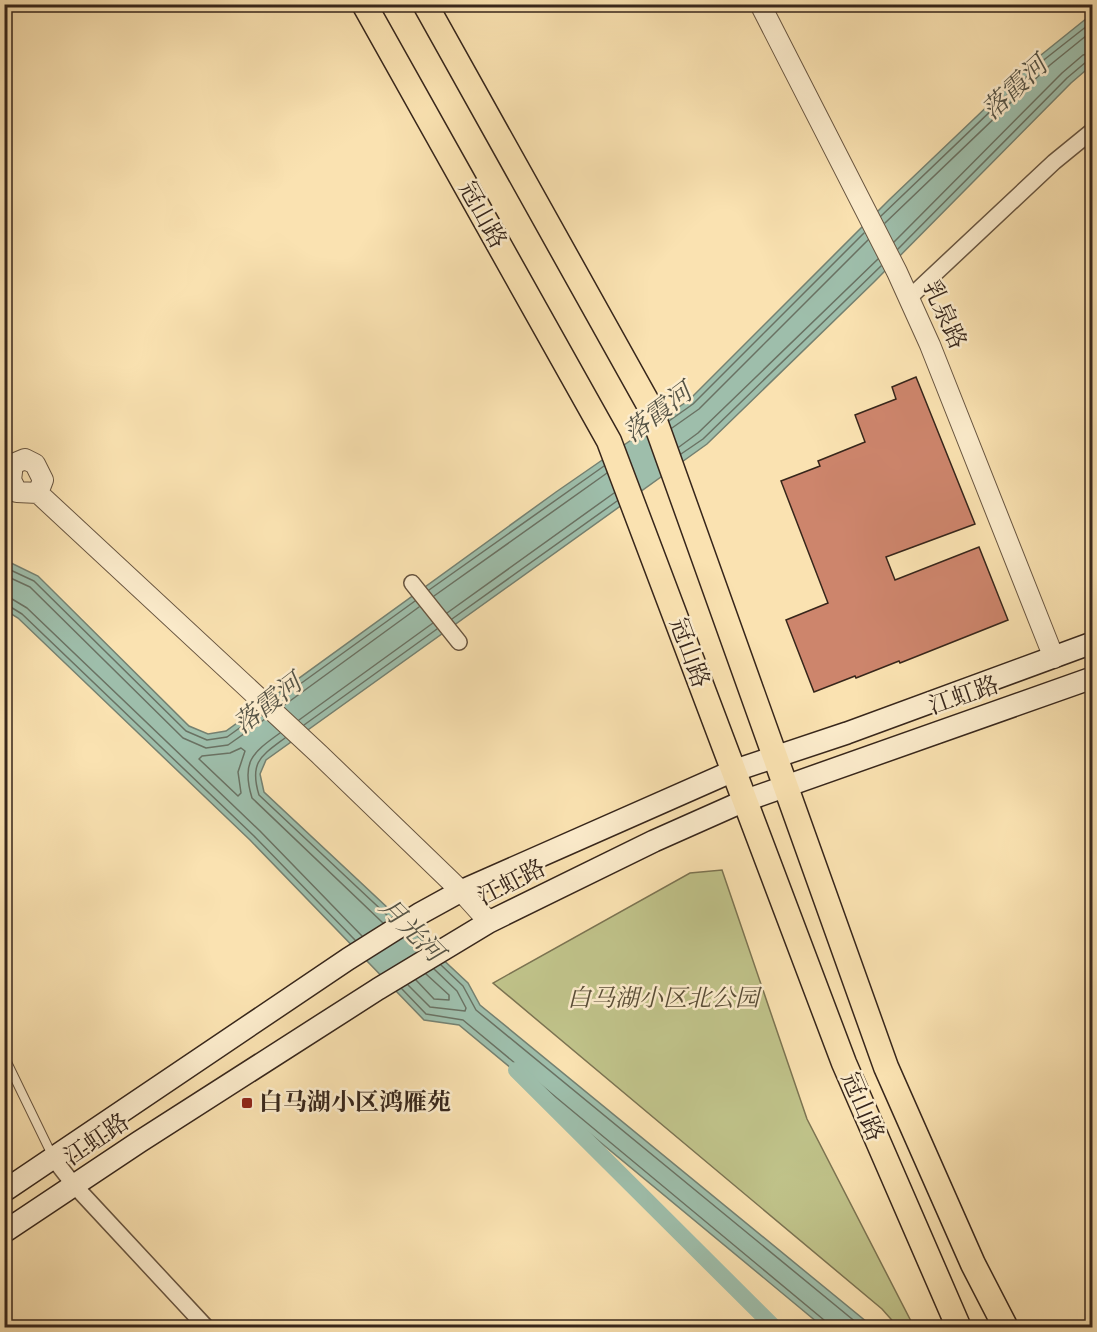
<svg xmlns="http://www.w3.org/2000/svg" width="1097" height="1332" font-family="'Libre Bodoni','Noto Serif SC',serif">
	<style>
		.green { fill: #c0c38a; stroke: #7c7452; stroke-width: 1.5 }
		.water { fill: #9ebeab; stroke: #758171; stroke-width: 1.5 }
		.lines { fill: none; stroke-linecap: round; stroke-linejoin: round }
		.shore { stroke: #6a7263; stroke-width: 1.5 }
		.canal { stroke: #9ebeab; stroke-width: 16 }
		.building { fill: #cd856c; stroke: #37261b; stroke-width: 1.5 }
		.service-casing { stroke: #685540; stroke-width: 10 }
		.minor-casing { stroke: #685540; stroke-width: 18 }
		.tertiary-casing { stroke: #685540; stroke-width: 22 }
		.secondary-casing { stroke: #37261b; stroke-width: 24 }
		.primary-casing { stroke: #37261b; stroke-width: 27 }
		.service { stroke: #fceccc; stroke-width: 8 }
		.minor { stroke: #fceccc; stroke-width: 15 }
		.tertiary { stroke: #fceccc; stroke-width: 20 }
		.secondary { stroke: #fceccc; stroke-width: 21 }
		.primary { stroke: #fae2b1; stroke-width: 24 }
		.poi-dot { fill: #8f2418; stroke: #fceccc; stroke-width: 2 }
		.labels { text-anchor: middle; dominant-baseline: central; stroke-width: 5; stroke-linejoin: round; paint-order: stroke }
		.street-label { font-size: 24px; fill: #37261b; stroke: #fceccc }
		.park-label { font-size: 24px; font-style: italic; fill: #594d37; stroke: #fceccc }
		.poi-label { font-size: 24px; font-weight: bold; fill: #37261b; stroke: #fceccc; text-anchor: start }
		.water-label { font-size: 26px; font-style: italic; fill: #565446; stroke: #fceccc }
	</style>
	<rect width="100%" height="100%" fill="#fae2b1"/>
	<filter id="stains"><feTurbulence type="fractalNoise" baseFrequency=".00333" numOctaves="4"/><feColorMatrix values="0 0 0 0 .2 0 0 0 0 .09 0 0 0 0 .02 0 0 0 .5 -.17"/></filter>
	<radialGradient id="worn" r=".72"><stop offset=".6" stop-color="#630" stop-opacity="0"/><stop offset="1" stop-color="#630" stop-opacity=".3"/></radialGradient>
	<path class="green" d="M722 870 807 1119 914 1327H898L882 1309 493 983 690 873Z"/>
	<path class="water" d="M1092 14V65L1071 83 874 282 707 444 266 760 260 774 264 792 468 983 480 1005 873 1327H823L459 1025 424 1020 250 840 18 618 5 610V560L38 576 189 726 208 734 226 731 556 492 689 400 889 200 1041 55Z"/>
	<g class="lines">
		<path class="shore" d="M881 216 1045 59 1092 22
			M885 223 1050 65 1092 31
			M894 242 1062 73 1083 55 1092 53
			M898 249 1067 78 1086 62 1092 61
			M669 421 693 404 864 233
			M672 428 699 409 868 240
			M679 447 698 433 878 259
			M681 454 703 439 881 266
			M4 567 34 581 186 731 207 740 227 737 259 714
			M4 575 30 587 183 738 206 748 228 745 265 719
			M429 590 604 466
			M434 596 607 473
			M4 598 12 599 27 608 260 831 362 936
			M4 605 9 606 22 614 254 836 355 940
			M447 613 614 493
			M452 619 617 501
			M278 700 415 601
			M283 706 419 607
			M299 720 433 623
			M304 725 437 629
			M280 733C252 753 241 762 252 798L383 923
			M285 738C261 756 249 762 259 795L390 918
			M241 748 245 751 238 772 241 793 238 796 199 759 202 756 230 753Z
			M441 965 463 986 476 1010 863 1328
			M416 980 434 999 449 1000V995L426 974
			M408 985 430 1007 465 1011 466 1008 457 991 434 969
			M402 989 426 1014 463 1020 824 1320 826 1328"/>
		<path class="canal" d="M516 1070 775 1328"/>
	</g>
	<path class="building" d="M916 377 975 524 886 557 895 580 979 547 1008 620 900 663 899 661 856 678 855 676 814 692 786 620 828 603 781 481 820 466 818 461 865 442 855 415 896 399 892 387Z"/>
	<g class="lines">
		<defs>
			<path id="service" d="M4 1056 52 1155"/>
			<path id="minor" d="M909 298 1054 162 1092 131
				M412 583 459 642
				M53 1158 74 1185 207 1328"/>
			<path id="tertiary" d="M760 4 897 272 930 345 1054 658
				M38 493 17 492 11 480 13 464 25 459 35 464 43 480 38 493 319 754 461 891 489 922"/>
			<path id="secondary" d="M4 1191 348 959 421 913 461 891 733 771 847 733 1092 643
				M4 1232 139 1142 378 989 489 922 654 841 744 801 1092 678"/>
			<path id="primary" d="M364 4 609 441 844 1063 959 1328
				M425 4 650 407 886 1067 973 1264 1006 1328"/>
		</defs>
		<use href="#service" class="service-casing"/>
		<use href="#minor" class="minor-casing"/>
		<use href="#tertiary" class="tertiary-casing"/>
		<use href="#secondary" class="secondary-casing"/>
		<use href="#primary" class="primary-casing"/>
		<use href="#service" class="service"/>
		<use href="#minor" class="minor"/>
		<use href="#tertiary" class="tertiary"/>
		<use href="#secondary" class="secondary"/>
		<use href="#primary" class="primary"/>
	</g>
	<rect class="poi-dot" x="241" y="1097" width="12" height="12" rx="3"/>
	<g class="labels">
		<g class="street-label">
			<text transform="translate(482 215) rotate(61)">冠山路</text>
			<text transform="translate(944 315) rotate(66)">乳泉路</text>
			<text transform="translate(689 653) rotate(70)">冠山路</text>
			<text transform="translate(964 696) rotate(-19)">江虹路</text>
			<text transform="translate(512 883) rotate(-27)">江虹路</text>
			<text transform="translate(862 1107) rotate(67)">冠山路</text>
			<text transform="translate(97 1140) rotate(-34)">江虹路</text>
		</g>
		<g class="park-label">
			<text x="663" y="999">白马湖小区北公园</text>
		</g>
		<g class="poi-label">
			<text x="259" y="1103">白马湖小区鸿雁苑</text>
		</g>
		<g class="water-label">
			<text transform="translate(1015 88) rotate(-43)">落霞河</text>
			<text transform="translate(658 413) rotate(-37)">落霞河</text>
			<text transform="translate(268 704) rotate(-38)">落霞河</text>
			<text transform="translate(411 930) rotate(45)">月光河</text>
		</g>
	</g>
	<rect width="1097" height="1332" fill="none" stroke="#fae2b1" stroke-width="24"/>
	<rect x="6" y="6" width="1085" height="1320" fill="none" stroke="#37261b" stroke-width="3"/>
	<rect x="12" y="12" width="1073" height="1308" fill="none" stroke="#37261b" stroke-width="1.5"/>
	<rect width="100%" height="100%" filter="url(#stains)"/>
	<rect width="100%" height="100%" fill="url(#worn)"/>
</svg>
